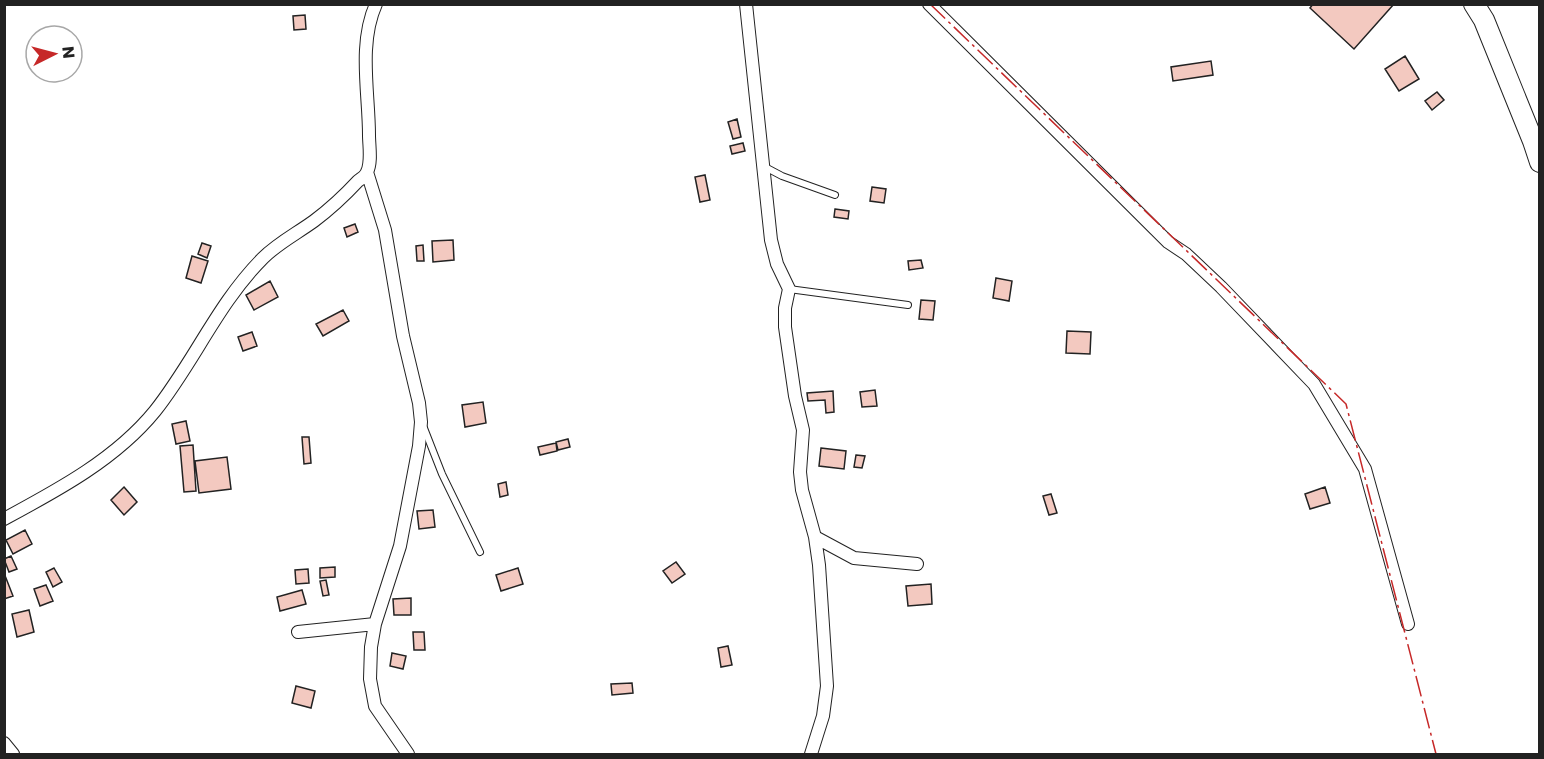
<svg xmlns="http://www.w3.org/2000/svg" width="1544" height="759" font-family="Poppins,sans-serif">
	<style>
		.building { fill: #f3c9c0; stroke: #222; stroke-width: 1.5 }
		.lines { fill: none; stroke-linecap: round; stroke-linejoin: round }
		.service-casing { stroke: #222; stroke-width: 8 }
		.minor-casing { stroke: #222; stroke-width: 14 }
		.primary-casing { stroke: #222; stroke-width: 22 }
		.service { stroke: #fff; stroke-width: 6 }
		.minor { stroke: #fff; stroke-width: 12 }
		.primary { stroke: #fff; stroke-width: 20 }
		.power { stroke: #c62828; stroke-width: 1.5; stroke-dasharray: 21 4.5 3 4.5; stroke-linecap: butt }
	</style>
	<rect width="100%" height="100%" fill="#fff"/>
	<path class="building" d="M1313 4H1394L1354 49 1310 8Z
		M305 15 306 29 294 30 293 16Z
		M1405 56 1419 79 1399 91 1385 69Z
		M1211 61 1213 75 1173 81 1171 67Z
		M1437 92 1444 100 1432 110 1425 101Z
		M737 119 741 137 733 139 728 122Z
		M743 143 745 151 732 154 730 146Z
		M705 175 710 200 700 202 695 177Z
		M872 187 886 189 884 203 870 201Z
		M835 209 849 211 848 219 834 217Z
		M355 224 358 232 347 237 344 228Z
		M453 240 454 260 433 262 432 241Z
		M202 243 211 246 207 258 198 254Z
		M423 245 424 261H417L416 246Z
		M192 256 208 261 201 283 186 278Z
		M921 260 923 268 909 270 908 261Z
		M996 278 1012 281 1009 301 993 298Z
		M270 281 278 297 254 310 246 295Z
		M921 300 935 301 933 320 919 319Z
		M343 310 349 321 323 336 316 324Z
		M1067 331 1091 332 1090 354 1066 353Z
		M252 332 257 346 243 351 238 337Z
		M875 390 877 406 862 407 860 392Z
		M833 391 834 412 826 413 825 400 808 401 807 393Z
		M483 402 486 423 465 427 462 405Z
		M186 421 190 441 176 444 172 424Z
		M302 437H309L311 463 304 464Z
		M568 439 570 447 558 450 556 442Z
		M556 443 557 451 540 455 538 447Z
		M193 445 196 491 184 492 180 446Z
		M821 448 846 451 844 469 819 466Z
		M856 455 865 456 862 468 854 467Z
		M227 457 231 489 199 493 195 461Z
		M506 482 508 495 500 497 498 484Z
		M124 487 137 502 124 515 111 500Z
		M1325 487 1330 503 1310 509 1305 494Z
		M1051 494 1057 513 1049 515 1043 496Z
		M433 510 435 527 419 529 417 511Z
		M25 530 32 544 13 554 6 540Z
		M11 556 17 569 9 572 4 559Z
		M676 562 685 574 672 583 663 571Z
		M335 567V577L320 578V568Z
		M54 568 62 582 53 587 46 572Z
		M518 568 523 584 501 591 496 575Z
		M308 569 309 583 296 584 295 570Z
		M4 573 13 596 4 599Z
		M326 580 329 595 323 596 320 581Z
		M931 584 932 604 908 606 906 586Z
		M46 585 53 601 40 606 34 589Z
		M302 590 306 604 280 611 277 597Z
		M411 598V615H394L393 599Z
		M29 610 34 632 17 637 12 614Z
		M413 632H424L425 650H414Z
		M728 646 732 665 721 667 718 648Z
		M392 653 406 656 403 669 390 666Z
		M632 683 633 693 612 695 611 684Z
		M296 686 315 691 311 708 292 703Z"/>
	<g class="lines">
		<defs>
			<path id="service" d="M765 167 782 176 835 195
				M789 289 908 305
				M424 428 442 474 480 552"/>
			<path id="minor" d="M746 4 771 240 777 264 789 289 785 308V327L795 396 803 430 800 472 802 490 815 537 819 565 827 686 823 716 811 754
				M929 4 1168 242 1186 254 1221 287 1314 384 1365 469 1408 624
				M367 172 385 230 403 336 419 403 421 422 419 446 400 546 375 624 371 647 370 679 375 706 408 754
				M4 519C58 490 116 459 155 411 194 362 218 303 263 258 278 243 296 234 314 221 330 209 345 195 358 181 361 179 366 175 367 172 372 162 369 146 369 135 369 93 358 44 376 4
				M815 537 854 558 917 564
				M298 632 375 624
				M4 743 13 754"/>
			<path id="primary" d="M1474 4 1484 20 1533 141 1540 162"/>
		</defs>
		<use href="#service" class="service-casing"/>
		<use href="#minor" class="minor-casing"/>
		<use href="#primary" class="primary-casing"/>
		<use href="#service" class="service"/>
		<use href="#minor" class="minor"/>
		<use href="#primary" class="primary"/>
		<path class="power" d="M930 4 1346 404 1436 754"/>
	</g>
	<rect width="1544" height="759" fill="none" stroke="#222222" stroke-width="12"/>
	<g transform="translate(54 54) rotate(84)"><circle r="28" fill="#ffffff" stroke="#a7a7a7" stroke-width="1.5"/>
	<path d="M0-4.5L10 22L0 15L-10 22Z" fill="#c62828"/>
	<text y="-9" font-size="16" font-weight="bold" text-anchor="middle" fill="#222222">N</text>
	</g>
</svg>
